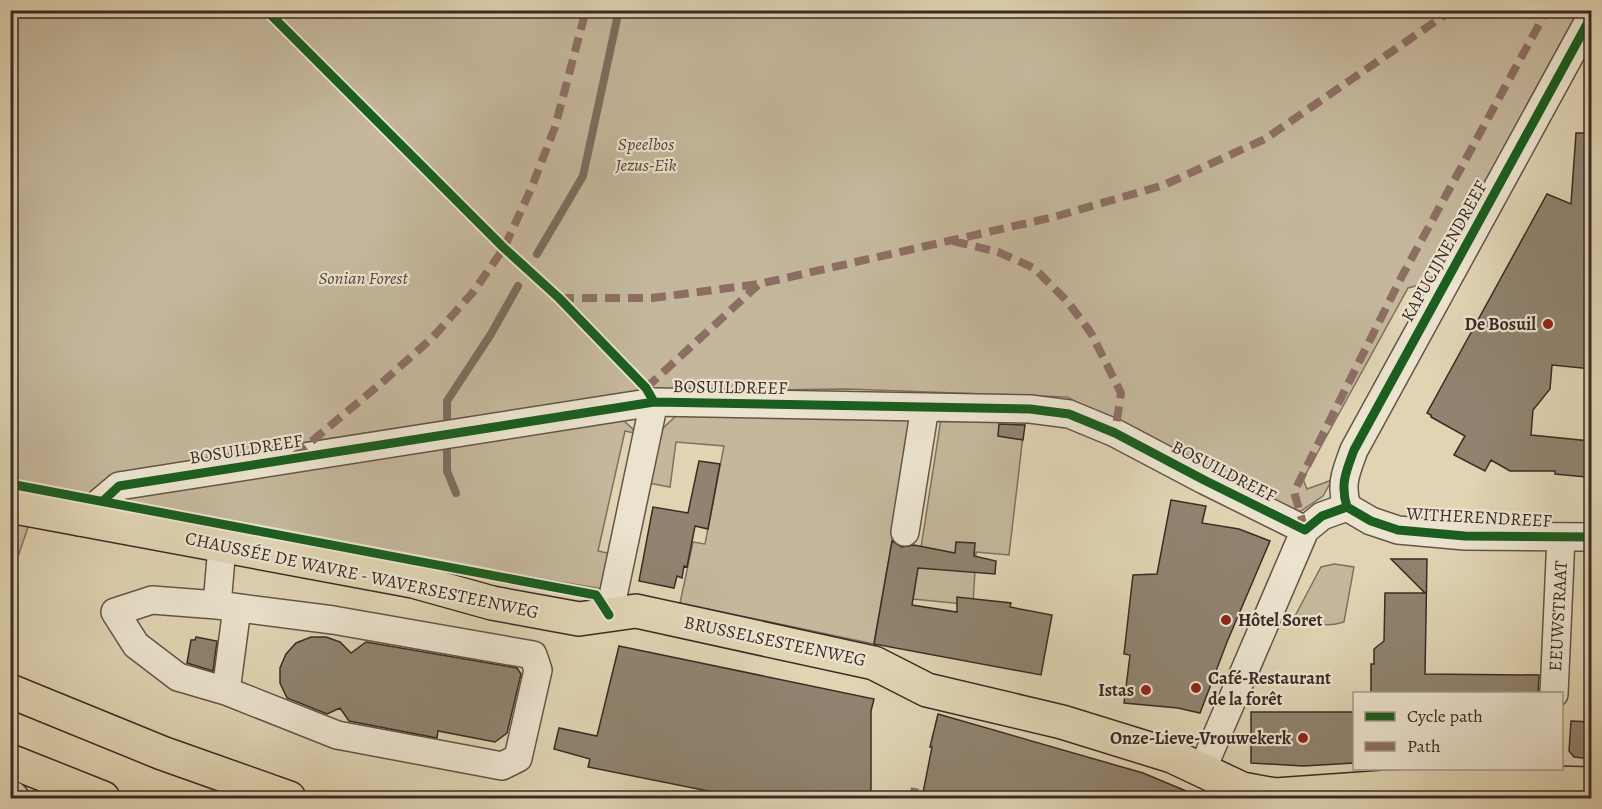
<svg xmlns="http://www.w3.org/2000/svg" width="1602" height="809" font-family="Alegreya,serif">
	<style>
		.green { fill: #c4b79b; stroke: #7f7160; stroke-width: 1.5 }
		.lines { fill: none; stroke-linecap: round; stroke-linejoin: round }
		.stream { stroke: #7c6e5e; stroke-width: 8 }
		.building { fill: #90836f; stroke: #3a2b26; stroke-width: 1.5 }
		.minor-casing { stroke: #645549; stroke-width: 30 }
		.major-casing { stroke: #3a2b26; stroke-width: 36 }
		.highway-casing { stroke: #3a2b26; stroke-width: 36 }
		.minor { stroke: #ebe3ce; stroke-width: 27 }
		.major { stroke: #e0d4b3; stroke-width: 33 }
		.highway { stroke: #e0d4b3; stroke-width: 33 }
		.quiet { stroke: #8d6e63; stroke-width: 8; stroke-dasharray: 15 8; stroke-linecap: butt }
		.cycleway-casing { stroke: #ebe3ce; stroke-width: 13 }
		.cycleway { stroke: #1b5e20; stroke-width: 9 }
		.poi-dot { fill: #8f2418; stroke: #ebe3ce; stroke-width: 2 }
		.labels { text-anchor: middle; dominant-baseline: central; stroke-width: 4.5; stroke-linejoin: round; paint-order: stroke }
		.park-label { font-size: 18px; font-style: italic; fill: #56473d; stroke: #ebe3ce }
		.street-label { font-size: 18px; fill: #3a2b26; stroke: #ebe3ce }
		.poi-label { font-size: 18px; font-weight: bold; fill: #3a2b26; stroke: #ebe3ce; text-anchor: end }
	</style>
	<rect width="100%" height="100%" fill="#e0d4b3"/>
	<filter id="stains"><feTurbulence type="fractalNoise" baseFrequency=".00333" numOctaves="4"/><feColorMatrix values="0 0 0 0 .2 0 0 0 0 .09 0 0 0 0 .02 0 0 0 .5 -.17"/></filter>
	<radialGradient id="worn" r=".72"><stop offset=".6" stop-color="#630" stop-opacity="0"/><stop offset="1" stop-color="#630" stop-opacity=".3"/></radialGradient>
	<path class="green" d="M11 11H1582L1435 281 1408 288 1303 479 1307 489 1332 480 1323 496 1291 518 1067 397 847 389 669 391 623 420 635 431 634 433 625 431 598 551 612 554 603 589 39 495 11 577Z
		M678 414 914 417 874 644 680 603 693 542 705 544 724 446 676 442 670 487 648 483 660 431Z
		M941 419H1025L1009 555 976 552 973 605 913 599Z
		M1334 564 1354 567 1344 622C1326 628 1312 623 1295 616L1321 567Z"/>
	<g class="lines">
		<path class="stream" d="M537 254 583 176 619 10
			M447 419V401L491 334 518 286
			M447 449V471L456 493"/>
	</g>
	<path class="building" d="M1576 133H1592V369L1552 365 1550 389 1533 410 1531 435 1590 441 1586 477 1555 474V471H1510L1491 460 1485 471 1454 455 1465 436 1431 417V415L1427 413 1547 194 1571 204Z
		M999 424 1025 425 1023 440 998 436Z
		M699 461 720 464 708 529 695 526 687 567 684 566 682 578 677 576 674 588 639 581 653 507 688 513Z
		M1171 500 1206 506 1202 523 1239 529 1270 541 1227 642 1200 713 1178 708 1124 703 1130 655 1124 654 1133 575 1157 574Z
		M892 541 902 547 914 545 955 553 956 542 975 543 974 556 996 561 995 574 918 568 912 605 957 612V597L1011 603 1010 607 1052 615 1041 675 874 644Z
		M1391 559H1427L1425 674 1539 675 1538 693H1371V664H1374V649L1384 641 1385 593H1425Z
		M196 637 217 641 213 671 187 663 191 640H195Z
		M311 637H326L340 642 351 653 366 642 517 668 521 674 507 733 495 742 438 731 437 738 349 721 340 708 327 714 287 698 280 683V668L286 654 296 643Z
		M619 646 874 699 871 711V798H743L588 767 590 759 554 749 559 728 597 736Z
		M1251 712H1354V763L1303 766 1251 763Z
		M938 714 1143 773 1203 798H922L932 747H930Z
		M1571 721 1592 722V759L1574 757 1569 751Z"/>
	<g class="lines">
		<defs>
			<path id="minor" d="M1347 507C1340 484 1346 472 1354 450L1592 15
				M1347 507 1371 521 1398 530 1465 536 1592 537
				M80 519 119 486 654 402 1030 409 1069 414 1115 433 1204 480 1305 530
				M905 532 925 407
				M217 605 333 620 533 655 538 670 518 758 502 766 337 735 226 691 178 677 136 645 115 612 152 600 217 605 222 546
				M609 615 654 402
				M226 691 237 608
				M1554 694 1561 537
				M1202 770 1305 530 1322 516 1347 507"/>
			<path id="major" d="M80 519 413 581 492 603 579 619 636 611 874 663 927 690 1062 722 1172 756 1242 789 1275 795 1390 787 1549 783 1592 784"/>
			<path id="highway" d="M10 506 80 519
				M10 691 162 753 289 798
				M10 761 103 798
				M10 798H12"/>
		</defs>
		<use href="#minor" class="minor-casing"/>
		<use href="#major" class="major-casing"/>
		<use href="#highway" class="highway-casing"/>
		<use href="#minor" class="minor"/>
		<use href="#major" class="major"/>
		<use href="#highway" class="highway"/>
		<path class="quiet" d="M953 241 998 252 1034 268 1067 301 1091 333 1121 393 1115 433
			M559 298H652L759 284 1054 217 1164 185 1265 139 1452 10
			M646 388 758 285
			M294 456 385 380 433 337 474 291 504 248 531 189 555 127 586 10
			M1305 530 1294 492 1402 276 1547 10
			M913 798 915 788"/>
		<defs>
			<path id="cycleway" d="M266 10 504 248 559 298 646 388 654 402
				M10 484 596 595 609 615
				M103 501 119 486 654 402 1030 409 1069 414 1115 433 1204 480 1305 530 1322 516 1347 507
				M1347 507C1340 484 1346 472 1354 450L1592 15
				M1347 507 1371 521 1398 530 1465 536 1592 537"/>
		</defs>
		<use href="#cycleway" class="cycleway-casing"/>
		<use href="#cycleway" class="cycleway"/>
	</g>
	<g class="poi-dot">
		<circle cx="1548" cy="324" r="6"/>
		<circle cx="1226" cy="620" r="6"/>
		<circle cx="1196" cy="688" r="6"/>
		<circle cx="1146" cy="690" r="6"/>
		<circle cx="1303" cy="738" r="6"/>
	</g>
	<g class="labels">
		<g class="park-label">
			<text x="646" y="144">Speelbos<tspan x="646" dy="21">Jezus-Eik</tspan></text>
			<text x="363" y="278">Sonian Forest</text>
		</g>
		<g class="street-label">
			<text transform="translate(1444 251) rotate(-61)">KAPUCIJNENDREEF</text>
			<text transform="translate(730 387) rotate(1)">BOSUILDREEF</text>
			<text transform="translate(246 449) rotate(-9)">BOSUILDREEF</text>
			<text transform="translate(1224 471) rotate(27)">BOSUILDREEF</text>
			<text transform="translate(1479 517) rotate(3)">WITHERENDREEF</text>
			<text transform="translate(362 575) rotate(12)">CHAUSSÉE DE WAVRE - WAVERSESTEENWEG</text>
			<text transform="translate(1558 616) rotate(-87)">EEUWSTRAAT</text>
			<text transform="translate(775 641) rotate(12)">BRUSSELSESTEENWEG</text>
		</g>
		<g class="poi-label">
			<text x="1536" y="324">De Bosuil</text>
			<text x="1238" y="620" text-anchor="start">Hôtel Soret</text>
			<text x="1208" y="678" text-anchor="start">Café-Restaurant<tspan x="1208" dy="21">de la forêt</tspan></text>
			<text x="1134" y="690">Istas</text>
			<text x="1291" y="738">Onze-Lieve-Vrouwekerk</text>
		</g>
	</g>
	<rect width="1602" height="809" fill="none" stroke="#e0d4b3" stroke-width="36"/>
	<rect x="12" y="12" width="1578" height="785" fill="none" stroke="#3a2b26" stroke-width="3"/>
	<rect x="18" y="18" width="1566" height="773" fill="none" stroke="#3a2b26" stroke-width="1.5"/>
	<rect x="1353" y="692" width="210" height="78" fill="#ebe3ce" stroke="#a4998b" stroke-width="1.5"/>
	<rect x="1365" y="712" width="30" height="9" fill="#1b5e20" stroke="#a4998b" stroke-width="1.5"/>
	<text x="1407" y="722" font-size="18" fill="#3a2b26">Cycle path</text>
	<rect x="1365" y="742" width="30" height="9" fill="#8d6e63" stroke="#a4998b" stroke-width="1.5"/>
	<text x="1407" y="752" font-size="18" fill="#3a2b26">Path</text>
	<rect width="100%" height="100%" filter="url(#stains)"/>
	<rect width="100%" height="100%" fill="url(#worn)"/>
</svg>
